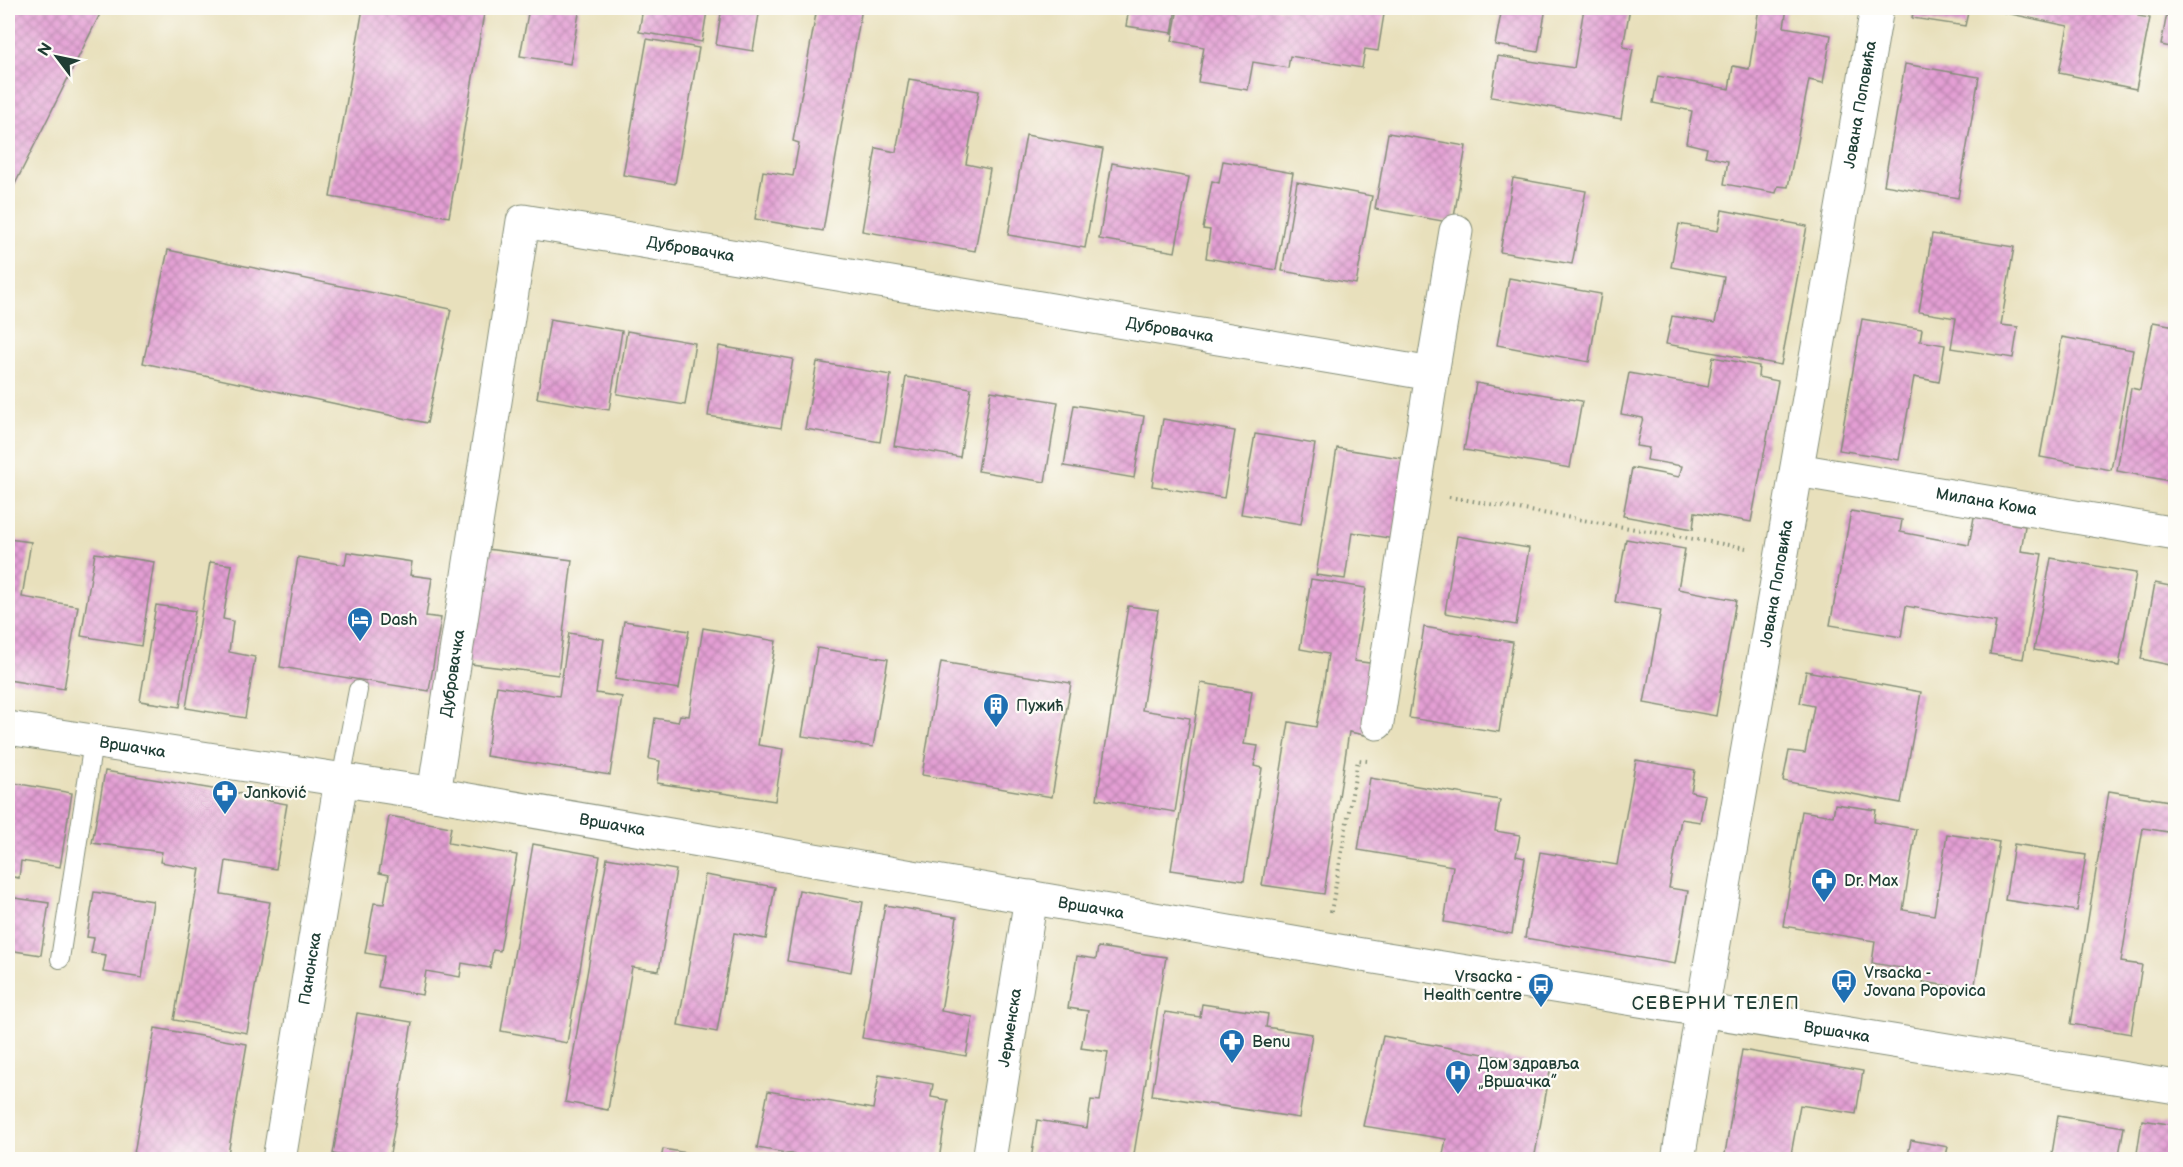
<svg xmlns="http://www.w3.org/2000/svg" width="2183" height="1167" font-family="'Balsamiq Sans',sans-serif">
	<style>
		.building { fill: url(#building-cross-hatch) }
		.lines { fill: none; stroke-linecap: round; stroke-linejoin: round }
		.service-casing { stroke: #848e78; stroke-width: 20 }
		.minor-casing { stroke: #848e78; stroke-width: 35 }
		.tertiary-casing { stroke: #848e78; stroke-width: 35 }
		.path { stroke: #848e78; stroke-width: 4; stroke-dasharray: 1.5 4.5; stroke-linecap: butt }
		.service { stroke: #fff; stroke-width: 18 }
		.minor { stroke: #fff; stroke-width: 33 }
		.tertiary { stroke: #fff; stroke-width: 33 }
		.labels { text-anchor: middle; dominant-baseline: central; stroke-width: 4.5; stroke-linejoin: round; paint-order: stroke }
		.street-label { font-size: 16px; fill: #1f3d34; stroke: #fdfcf7 }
		.poi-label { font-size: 16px; fill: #1f3d34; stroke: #fdfcf7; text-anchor: start }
		.neighbourhood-label { font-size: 18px; letter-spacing: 1.5px; fill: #1f3d34; stroke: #fdfcf7 }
	</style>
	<defs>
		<pattern id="building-cross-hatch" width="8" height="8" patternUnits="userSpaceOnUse" patternTransform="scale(1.5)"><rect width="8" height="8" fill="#e49fd4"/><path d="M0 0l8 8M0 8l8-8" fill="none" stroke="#b883ad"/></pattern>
	</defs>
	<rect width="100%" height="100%" fill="#fdfcf7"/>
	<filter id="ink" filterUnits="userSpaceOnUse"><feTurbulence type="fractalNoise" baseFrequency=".0167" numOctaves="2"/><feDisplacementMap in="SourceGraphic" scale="12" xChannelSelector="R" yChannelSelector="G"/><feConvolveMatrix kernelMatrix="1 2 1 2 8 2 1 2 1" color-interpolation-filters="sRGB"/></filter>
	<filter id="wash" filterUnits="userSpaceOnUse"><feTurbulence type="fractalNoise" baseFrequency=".008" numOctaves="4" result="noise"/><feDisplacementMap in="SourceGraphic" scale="24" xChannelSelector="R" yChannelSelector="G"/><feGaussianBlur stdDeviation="1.35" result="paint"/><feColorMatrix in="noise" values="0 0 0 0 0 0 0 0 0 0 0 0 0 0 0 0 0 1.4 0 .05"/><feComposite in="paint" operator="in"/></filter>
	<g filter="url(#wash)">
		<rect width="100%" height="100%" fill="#e8e0bc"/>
		<g id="blocks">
			<path class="building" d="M8 8H103L11 192H8Z
				M363 8H485L449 217 330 197Z
				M529 8H580L570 64 520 56Z
				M643 8H760L753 51 716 45 721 13 707 11 702 42 639 32Z
				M817 8H862L823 231 755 219 763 171 793 176 799 143 793 141Z
				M1129 8H1176L1172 33 1126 26Z
				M1178 8H1385L1378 51 1365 49 1362 68 1290 56 1288 68 1253 62 1248 90 1198 82 1204 47 1172 41Z
				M1502 8H1546L1538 52 1495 45Z
				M1584 8H1630L1623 47 1633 49 1621 119 1491 97 1498 56 1574 68Z
				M1759 8H1787L1784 27 1831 35 1823 83 1809 80 1788 187 1778 186 1776 193 1724 184 1728 161 1705 156 1707 148 1686 143 1692 111 1653 103 1658 76 1729 89 1733 66 1749 69Z
				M1914 8H1969L1965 26 1912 18Z
				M2001 8H2139L2138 16 2150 18 2136 89 2059 73 2068 26 2001 12Z
				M2168 8H2175V48L2161 45Z
				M647 39 699 48 675 184 623 175Z
				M1905 64 1979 77 1958 198 1884 185Z
				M909 79 979 91 966 164 990 169 975 251 862 231 876 148 896 152Z
				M1388 133 1466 146 1453 223 1375 209Z
				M1026 135 1103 149 1085 248 1008 235Z
				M1223 161 1293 173 1276 270 1206 258 1210 230 1203 229 1212 181 1219 183Z
				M1112 163 1189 177 1175 252 1099 239Z
				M1513 178 1586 191 1572 264 1500 252Z
				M1297 182 1372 196 1356 284 1282 271Z
				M1722 210 1807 226 1781 365 1666 344 1672 316 1715 323 1724 277 1671 267 1679 224 1718 231Z
				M1932 234 2014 247 2001 325 2018 327 2013 358 1951 348 1956 318 1919 312Z
				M168 250 451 309 427 423 143 363Z
				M1509 278 1601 294 1589 362 1497 345Z
				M550 319 622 331 609 410 537 398Z
				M1862 319 1922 329 1920 341 1945 345 1939 382 1914 377 1899 460 1839 450Z
				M2153 322 2175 326V482L2117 471 2131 388 2140 390Z
				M627 331 695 343 685 405 617 394Z
				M2062 337 2133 350 2111 470 2040 457Z
				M719 346 793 359 781 428 708 416Z
				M1713 357 1759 366 1758 377 1778 381 1751 522 1695 512 1693 529 1623 516 1632 468 1679 477 1682 466 1647 460 1649 448 1636 446 1643 418 1621 414 1629 373 1708 387Z
				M817 362 891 375 880 442 805 429Z
				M906 377 971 388 960 457 894 446Z
				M1476 383 1582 401 1570 468 1464 450Z
				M991 391 1058 402 1045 482 978 471Z
				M1074 405 1144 416 1134 478 1064 466Z
				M1163 419 1235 431 1224 498 1152 486Z
				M1255 434 1315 444 1301 524 1241 514Z
				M1337 448 1407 459 1394 539 1352 532 1345 579 1316 575Z
				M1851 511 1902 520 1900 532 1969 545 1974 517 2025 526 2021 551 2042 554 2023 659 1990 654 1996 622 1906 606 1901 637 1830 625Z
				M1457 536 1529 548 1516 625 1445 613Z
				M8 539 31 542 22 597 78 606 64 689 8 680Z
				M1626 539 1685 549 1678 589 1736 600 1716 716 1644 703 1661 610 1615 602Z
				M479 548 572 560 558 675 463 663Z
				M347 552 412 562 410 575 432 578 426 616 441 618 429 691 280 667 298 557 345 565Z
				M95 553 154 562 141 646 81 636Z
				M2051 558 2136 573 2119 666 2034 650Z
				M210 562 232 565 223 619 233 621 229 652 255 657 245 718 186 708Z
				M1311 579 1366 588 1354 661 1377 664 1365 735 1349 732 1324 894 1262 885 1289 722 1316 727 1323 689 1328 654 1300 649Z
				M2155 583 2175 587V666L2141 659Z
				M156 605 195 611 180 707 140 701Z
				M1128 606 1158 610 1142 710 1190 718 1175 812 1097 799Z
				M624 621 689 631 679 689 615 679Z
				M1424 627 1513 642 1499 732 1409 718Z
				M703 628 776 641 758 745 783 749 775 801 657 783 660 761 649 759 655 718 678 722 680 715 689 716Z
				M569 633 604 639 596 693 622 697 610 775 486 756 497 686 559 696Z
				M817 648 888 659 873 747 802 736Z
				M941 662 1071 683 1052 797 922 775Z
				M1806 671 1921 692 1901 803 1783 781 1789 751 1805 753 1814 706 1800 703Z
				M1201 683 1252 691 1244 744 1258 746 1254 766 1262 768 1244 881 1171 870Z
				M1636 760 1695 770 1691 792 1705 795 1700 822 1681 819 1669 888 1688 891 1675 964 1525 938 1540 852 1617 865Z
				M105 771 243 794 242 796 287 804 276 869 226 861 221 894 270 902 247 1033 174 1020 200 869 160 862 162 852 92 843Z
				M1370 778 1500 800 1495 831 1520 835 1516 856 1525 858 1512 934 1444 922 1453 866 1358 850Z
				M8 782 72 793 60 867 21 861 19 878 8 876Z
				M2109 791 2175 802V833L2143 828 2121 962 2142 965 2131 1034 2071 1024Z
				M1835 804 1876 810 1874 822 1916 829 1903 910 1934 915 1947 834 1999 842 1974 990 1923 982 1924 972 1872 963 1875 941 1783 926 1802 811 1833 816Z
				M389 816 451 827 448 843 517 855 500 951 493 950 490 968 462 963 460 977 426 971 422 995 378 987 384 956 365 953 374 903 384 904 389 875 379 873Z
				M533 844 600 856 567 1043 501 1031Z
				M2014 844 2086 855 2077 911 2005 900Z
				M607 858 676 870 659 971 632 967 608 1110 565 1102Z
				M705 875 775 887 766 939 734 933 717 1032 678 1025Z
				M799 890 863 902 851 972 787 961Z
				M94 892 153 901 142 978 103 972 106 955 91 953 94 938 87 937Z
				M8 897 49 903 41 955 8 950Z
				M885 905 957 917 941 1011 973 1017 966 1056 862 1038Z
				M1098 947 1166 957 1133 1160H1031L1037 1120 1087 1128 1091 1100 1100 1101 1108 1052 1081 1048 1088 1011 1068 1008 1077 956 1096 959Z
				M1202 1004 1268 1014 1266 1027 1312 1034 1299 1118 1152 1095 1165 1012 1200 1017Z
				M357 1013 412 1022 389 1160H369L333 1154Z
				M155 1028 247 1044 227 1160H133Z
				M1383 1036 1551 1066 1534 1160H1442L1446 1139 1363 1126Z
				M1742 1050 1863 1071 1856 1114 1800 1105 1790 1160H1724Z
				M879 1075 933 1084 931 1097 948 1100 939 1160H826L757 1148 768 1091 873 1109Z
				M2058 1116 2124 1127 2118 1160H2051Z
				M2142 1120 2175 1125V1160H2136Z
				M1911 1140 1948 1147 1945 1160H1907Z
				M663 1149 694 1154 693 1160H661Z"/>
		</g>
	</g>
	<g filter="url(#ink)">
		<use href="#blocks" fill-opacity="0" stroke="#848e78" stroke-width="1.5"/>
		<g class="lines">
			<defs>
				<path id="service" d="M341 780 358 690
					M60 959 93 742"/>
				<g id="minor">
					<path d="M1432 374 1456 231"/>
					<path id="s1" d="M1797 470 2176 534"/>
					<path id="s2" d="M434 794 523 221 1432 374 1377 723"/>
					<path id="s3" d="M279 1160 341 780"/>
					<path id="s4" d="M989 1160 1031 897"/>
					<path id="s5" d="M1678 1160 1702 1012 1877 8"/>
				</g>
				<g id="tertiary">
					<path id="s6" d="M8 728 434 794 1356 954 2176 1087"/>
				</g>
			</defs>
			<use href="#service" class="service-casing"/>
			<use href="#minor" class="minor-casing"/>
			<use href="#tertiary" class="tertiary-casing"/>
			<path class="path" d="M1449 497 1746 548
				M1331 912 1358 760 1367 761"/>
			<use href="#service" class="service"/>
			<use href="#minor" class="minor"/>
			<use href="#tertiary" class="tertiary"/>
		</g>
	</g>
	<defs>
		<symbol id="hotel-pin" viewBox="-11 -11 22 30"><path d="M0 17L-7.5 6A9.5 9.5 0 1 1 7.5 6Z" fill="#1f6fb2" stroke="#fdfcf7"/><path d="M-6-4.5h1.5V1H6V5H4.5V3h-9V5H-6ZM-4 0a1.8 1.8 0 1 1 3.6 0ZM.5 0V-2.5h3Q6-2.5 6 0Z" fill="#fff"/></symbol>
		<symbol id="building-pin" viewBox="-11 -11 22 30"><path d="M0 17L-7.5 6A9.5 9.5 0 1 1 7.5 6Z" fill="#1f6fb2" stroke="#fdfcf7"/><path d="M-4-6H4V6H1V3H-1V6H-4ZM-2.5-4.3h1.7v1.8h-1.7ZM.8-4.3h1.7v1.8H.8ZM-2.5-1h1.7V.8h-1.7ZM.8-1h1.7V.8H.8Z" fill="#fff"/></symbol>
		<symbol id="pharmacy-pin" viewBox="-11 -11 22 30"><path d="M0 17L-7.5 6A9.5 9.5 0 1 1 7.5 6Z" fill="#1f6fb2" stroke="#fdfcf7"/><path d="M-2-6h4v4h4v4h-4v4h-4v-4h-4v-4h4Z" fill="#fff"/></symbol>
		<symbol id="bus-pin" viewBox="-11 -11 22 30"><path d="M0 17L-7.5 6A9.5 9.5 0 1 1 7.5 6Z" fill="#1f6fb2" stroke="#fdfcf7"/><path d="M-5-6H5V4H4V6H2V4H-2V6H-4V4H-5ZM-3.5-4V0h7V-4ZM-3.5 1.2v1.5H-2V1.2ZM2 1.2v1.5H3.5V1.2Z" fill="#fff"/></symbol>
		<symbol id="hospital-pin" viewBox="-11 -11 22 30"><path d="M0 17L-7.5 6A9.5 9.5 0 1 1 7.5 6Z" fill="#1f6fb2" stroke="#fdfcf7"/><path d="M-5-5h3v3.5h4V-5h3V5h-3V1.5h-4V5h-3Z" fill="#fff"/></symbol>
	</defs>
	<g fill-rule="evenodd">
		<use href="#hotel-pin" x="345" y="605" width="30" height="40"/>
		<use href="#building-pin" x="981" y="691" width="30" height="40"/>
		<use href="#pharmacy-pin" x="210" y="778" width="30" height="40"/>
		<use href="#pharmacy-pin" x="1809" y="866" width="30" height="40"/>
		<use href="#bus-pin" x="1829" y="967" width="30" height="40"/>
		<use href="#bus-pin" x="1526" y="971" width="30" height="40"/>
		<use href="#pharmacy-pin" x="1217" y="1027" width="30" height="40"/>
		<use href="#hospital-pin" x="1443" y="1058" width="30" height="40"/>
	</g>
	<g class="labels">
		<g class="street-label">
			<text stroke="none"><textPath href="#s5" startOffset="1071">Јована Поповића</textPath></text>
			<text stroke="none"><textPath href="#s2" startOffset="750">Дубровачка</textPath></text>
			<text stroke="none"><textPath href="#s2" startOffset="1236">Дубровачка</textPath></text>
			<text stroke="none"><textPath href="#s1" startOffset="192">Милана Кома</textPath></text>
			<text stroke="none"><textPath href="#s5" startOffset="585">Јована Поповића</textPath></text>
			<text stroke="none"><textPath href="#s2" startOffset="122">Дубровачка</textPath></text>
			<text stroke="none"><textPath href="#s6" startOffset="126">Вршачка</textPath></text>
			<text stroke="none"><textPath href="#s6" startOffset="612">Вршачка</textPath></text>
			<text stroke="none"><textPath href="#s6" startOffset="1098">Вршачка</textPath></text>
			<text stroke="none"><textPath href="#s3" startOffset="194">Панонска</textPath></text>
			<text stroke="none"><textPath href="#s4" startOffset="134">Јерменска</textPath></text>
			<text stroke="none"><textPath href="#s6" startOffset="1854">Вршачка</textPath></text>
		</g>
		<g class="poi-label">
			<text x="380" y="620">Dash</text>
			<text x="1016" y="706">Пужић</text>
			<text x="244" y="793">Janković</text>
			<text x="1844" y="881">Dr. Max</text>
			<text x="1864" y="973">Vrsacka -<tspan x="1864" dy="18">Jovana Popovica</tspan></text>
			<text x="1522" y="977" text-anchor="end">Vrsacka -<tspan x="1522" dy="18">Health centre</tspan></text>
			<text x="1252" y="1042">Benu</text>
			<text x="1478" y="1064">Дом здравља<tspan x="1478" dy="18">„Вршачка”</tspan></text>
		</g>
		<g class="neighbourhood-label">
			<text x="1716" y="1003">СЕВЕРНИ ТЕЛЕП</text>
		</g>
	</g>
	<rect width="2183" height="1167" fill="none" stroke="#fdfcf7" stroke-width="30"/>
	<g transform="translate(57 57) rotate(302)" stroke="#fdfcf7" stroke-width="4.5" paint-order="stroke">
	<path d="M0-4.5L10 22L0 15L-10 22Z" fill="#1f3d34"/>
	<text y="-9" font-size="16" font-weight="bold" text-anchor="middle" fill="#1f3d34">N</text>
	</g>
</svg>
